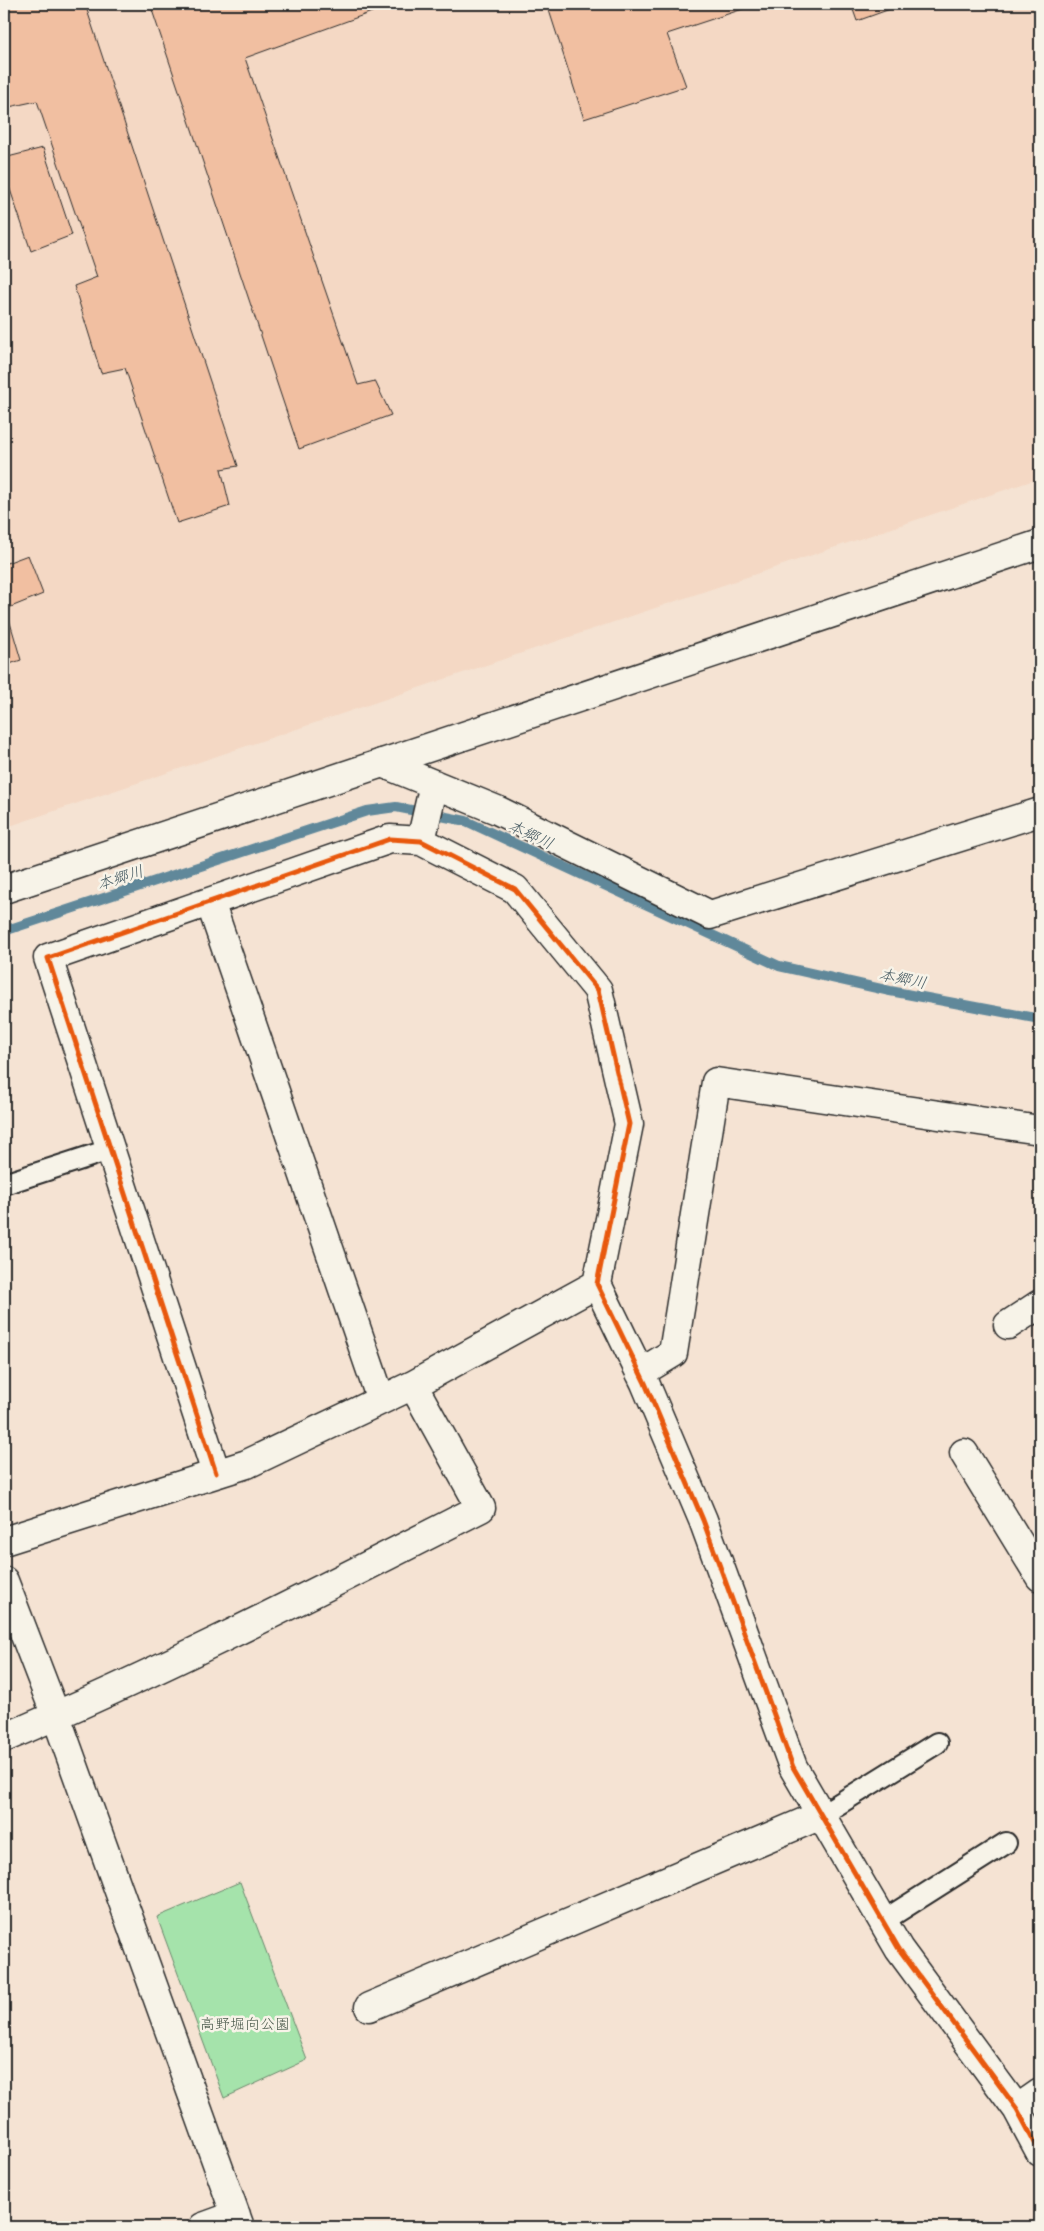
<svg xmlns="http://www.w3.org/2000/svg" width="1044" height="2231" font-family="Delius,'Klee One',sans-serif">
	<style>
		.built { fill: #f4d8c4 }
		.green { fill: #a5e3ab; stroke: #68876b }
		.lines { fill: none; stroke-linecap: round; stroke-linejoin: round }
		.stream { stroke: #60889a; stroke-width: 10 }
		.building { fill: #f1bfa1; stroke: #2b2b2b }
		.lane-casing { stroke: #2b2b2b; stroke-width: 24 }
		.street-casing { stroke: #2b2b2b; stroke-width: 31 }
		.secondary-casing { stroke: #2b2b2b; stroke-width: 31 }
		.lane { stroke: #f7f3e8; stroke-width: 20 }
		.street { stroke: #f7f3e8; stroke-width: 28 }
		.secondary { stroke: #f7f3e8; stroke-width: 28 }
		.cycleway-casing { stroke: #f7f3e8; stroke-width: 8 }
		.cycleway { stroke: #e8590c; stroke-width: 5 }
		.labels { text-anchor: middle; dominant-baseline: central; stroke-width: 5; stroke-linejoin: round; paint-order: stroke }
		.park-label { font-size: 15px; fill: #4a594b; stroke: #f7f3e8 }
		.water-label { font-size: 16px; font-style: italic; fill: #465a62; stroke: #f7f3e8 }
	</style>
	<rect width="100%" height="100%" fill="#f5e3d3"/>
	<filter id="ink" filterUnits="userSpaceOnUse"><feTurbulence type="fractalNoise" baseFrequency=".02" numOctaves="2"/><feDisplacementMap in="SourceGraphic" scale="10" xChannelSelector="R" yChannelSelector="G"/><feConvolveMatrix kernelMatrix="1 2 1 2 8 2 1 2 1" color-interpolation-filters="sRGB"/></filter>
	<g filter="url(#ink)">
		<path class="built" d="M4 4H1040V478L4 828Z"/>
		<path class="green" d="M240 1882 307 2060 224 2098 157 1917Z"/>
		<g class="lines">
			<path class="stream" d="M4 931 367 811 396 807 466 821 779 966 890 991 1040 1019"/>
		</g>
		<path class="building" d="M4 4H85L238 466 221 469 230 506 177 523 125 368 101 373 74 286 97 277 37 101 4 108Z
			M150 4H394L245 58 358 385 375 381 391 415 299 449Z
			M547 4H758L667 34 686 86 584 119Z
			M851 4H904L857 21Z
			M43 148 72 235 31 251 4 172V158Z
			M28 555 43 594 6 609 21 660 4 666V564Z"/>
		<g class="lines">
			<defs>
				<path id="lane" d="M4 1184 109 1150
					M821 1815 937 1743
					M883 1921 1006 1843"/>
				<path id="street" d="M382 763 497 810 710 915 1040 812
					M421 841 434 784
					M210 902 381 1400
					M1008 1325 1040 1304
					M640 1373 673 1353 716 1082 1040 1130
					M964 1453 1040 1577
					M216 1473 48 958 390 839 421 841 515 889 598 990 629 1124 597 1284 645 1383 703 1520 793 1767 899 1949 1017 2109 1040 2152
					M4 1541 247 1464 413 1385 597 1284
					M4 1581 56 1716 240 2227
					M4 1738C167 1669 324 1588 481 1508L413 1385
					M369 2007 821 1815
					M1017 2109 1040 2093
					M203 2227 236 2215"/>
				<path id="secondary" d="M4 889 1040 544"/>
			</defs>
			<use href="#lane" class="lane-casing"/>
			<use href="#street" class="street-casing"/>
			<use href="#secondary" class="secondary-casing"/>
			<use href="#lane" class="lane"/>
			<use href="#street" class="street"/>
			<use href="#secondary" class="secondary"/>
			<defs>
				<path id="cycleway" d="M216 1473 48 958 390 839 421 841 515 889 598 990 629 1124 597 1284 645 1383 703 1520 793 1767 899 1949 1017 2109 1040 2152"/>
			</defs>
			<use href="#cycleway" class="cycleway-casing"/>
			<use href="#cycleway" class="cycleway"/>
		</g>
	</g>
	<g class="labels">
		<g class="park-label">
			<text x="245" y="2023">高野堀向公園</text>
		</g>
		<g class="water-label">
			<text transform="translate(531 834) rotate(25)">本郷川</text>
			<text transform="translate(120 877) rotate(-18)">本郷川</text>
			<text transform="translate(903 978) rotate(11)">本郷川</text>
		</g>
	</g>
	<rect width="1044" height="2231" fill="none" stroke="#f7f3e8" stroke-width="20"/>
	<rect x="10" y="10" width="1024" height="2211" fill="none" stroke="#2b2b2b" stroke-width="2" filter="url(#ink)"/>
</svg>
